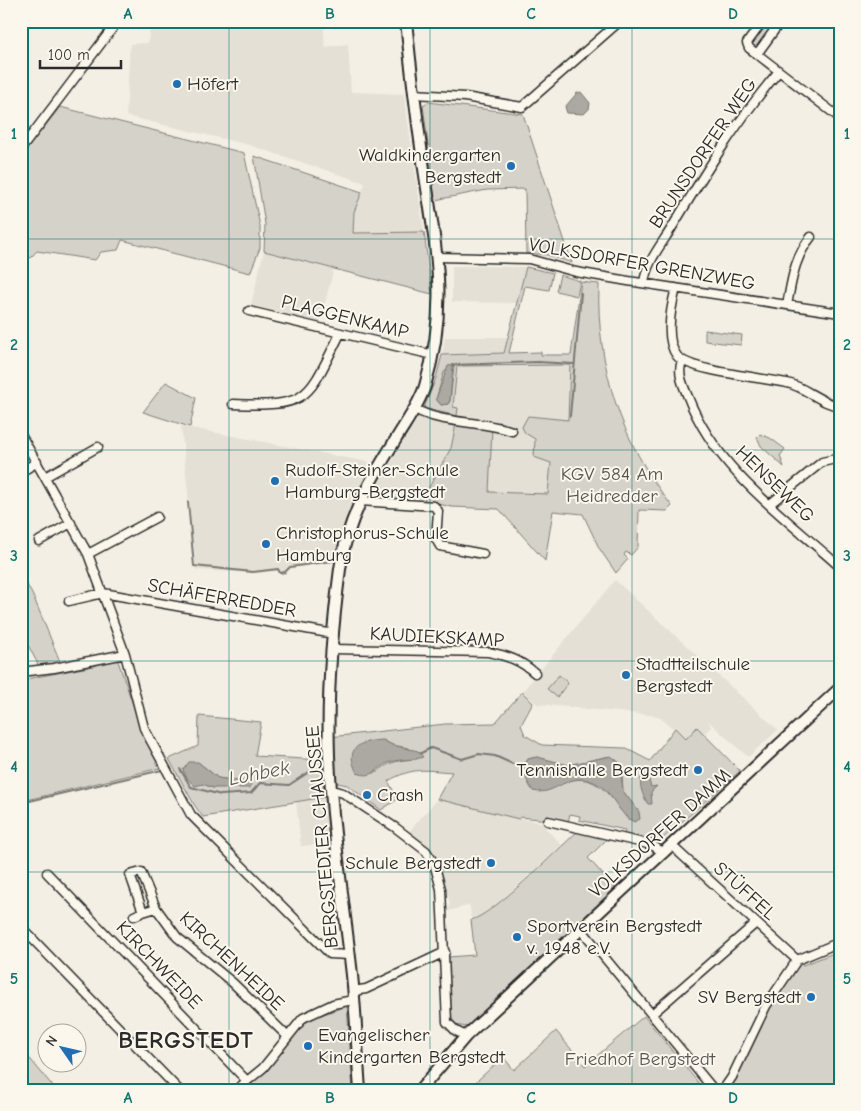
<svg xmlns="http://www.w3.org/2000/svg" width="861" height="1111" font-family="'Comic Neue',sans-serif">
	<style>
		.built { fill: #e4e0d6 }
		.green { fill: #d5d2c9; stroke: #807e7a; fill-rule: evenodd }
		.water { fill: #aca9a2; stroke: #787772 }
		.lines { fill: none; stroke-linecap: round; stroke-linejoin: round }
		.stream { stroke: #787772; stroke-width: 2 }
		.minor-casing { stroke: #2b2b2b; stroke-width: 11 }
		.major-casing { stroke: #2b2b2b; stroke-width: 14 }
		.minor { stroke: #fbf7ec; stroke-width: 8 }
		.major { stroke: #fbf7ec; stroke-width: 10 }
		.grid { fill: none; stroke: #0f766e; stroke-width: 1; stroke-opacity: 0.55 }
		.poi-dot { fill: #1f6fb2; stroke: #fbf7ec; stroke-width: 2 }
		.labels { text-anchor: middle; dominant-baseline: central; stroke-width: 4; stroke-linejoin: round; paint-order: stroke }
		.poi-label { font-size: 19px; fill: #2b2b2b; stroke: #fbf7ec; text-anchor: start }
		.street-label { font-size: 19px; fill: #2b2b2b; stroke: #fbf7ec }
		.park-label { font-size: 19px; fill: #565552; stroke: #fbf7ec }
		.water-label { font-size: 20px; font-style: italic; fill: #585755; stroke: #fbf7ec }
		.district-label { font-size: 24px; font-weight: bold; letter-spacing: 1px; fill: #2b2b2b; stroke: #fbf7ec }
		.neatline { fill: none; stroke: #0f766e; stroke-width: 2 }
		.grid-label { font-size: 16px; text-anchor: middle; font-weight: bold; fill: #0f766e }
	</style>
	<rect width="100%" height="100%" fill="#f3efe4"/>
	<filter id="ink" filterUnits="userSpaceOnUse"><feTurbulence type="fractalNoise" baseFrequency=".02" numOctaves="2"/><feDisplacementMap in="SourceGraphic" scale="10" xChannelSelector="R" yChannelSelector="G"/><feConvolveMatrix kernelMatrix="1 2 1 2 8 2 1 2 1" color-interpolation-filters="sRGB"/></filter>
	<g filter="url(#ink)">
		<path class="built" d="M151 21H323L325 47 348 44 351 92 404 94 424 232 353 233 354 212 365 183 249 145 126 116 130 44 148 43Z
			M264 251 334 268 320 322 251 305Z
			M452 266 526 267 517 303 452 302Z
			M445 337H508L504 353 442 355Z
			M570 365 568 420 528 416 525 433 535 439 551 463 548 495 488 492 492 429 456 424 451 448 427 491 424 501 368 500 424 408 457 415 453 407 457 366Z
			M181 426 373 463 349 510 339 537 335 562 291 568 286 573 279 574 277 571 253 573 196 570Z
			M615 580 778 730 748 757 708 721 711 727 704 734 697 727 686 739 658 716 537 704 522 692Z
			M325 797 330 843 301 846 296 801Z
			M437 799 546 824V829L562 845 498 904 479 918 471 920 470 905 449 911 450 903 438 859 431 849 408 833Z"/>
		<path class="green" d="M766 21H779L758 49H753L750 43Z
			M428 102 523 114 572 263 547 255 526 253 525 189 487 190 435 200 423 105Z
			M60 107 244 153 260 226V248L250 273 122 240 118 250 101 252 95 260 37 251 21 267V157Z
			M254 156 362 192 354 212 353 233 424 232 432 294 264 251 265 224Z
			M526 267 553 273 549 290 525 286 509 353 541 352V355H571L581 282 599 284C596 366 621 442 672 506L667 511 639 510 638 547 631 555 626 552 624 555 628 559 616 573 599 548 583 514 553 511 545 561 499 509 452 507 424 501 427 491 451 448 456 424 492 428 489 492 548 494 551 463 534 457 535 439 525 433 522 427 528 416 568 420 570 365 457 366 453 407 458 408 457 416 424 408 436 378 442 355 504 353ZM454 366 450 401 448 404 441 405 436 399 444 372Z
			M560 275 580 281 577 296 556 291Z
			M705 330 742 335 741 345 705 341Z
			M166 382 196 398 190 427 143 412Z
			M760 434 770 438 785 449 780 456 784 467 761 446 757 437Z
			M21 573 34 598 61 664 39 666 21 632Z
			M117 658 144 737 164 767 27 800 21 799V680L94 666Z
			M559 675 568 683 557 697 547 689Z
			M522 692 533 703 521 725 525 735 542 745 625 748 650 761 675 728 686 739 697 727 740 771 661 840 624 834 625 830 579 820 580 816 570 814 568 822 520 817 519 819 437 799 452 772C424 770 413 767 388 781L398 799 381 810 347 785 333 782 330 737 445 724 495 723ZM383 740 392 745 409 748 417 759C400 760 389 761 376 773ZM610 756 622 771 623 791 639 812 628 820C612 798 595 769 564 783L524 764 528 759 537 757 568 765Z
			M199 716 261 722 255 756 320 760 325 797 203 817 195 806 169 759 198 746ZM198 762 218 778 251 783 213 788 203 784Z
			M577 832 607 839 588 858 615 888 467 1027 455 1025 452 1021 448 957 475 955 471 920C493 915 557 850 577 832Z
			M831 954 840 959V1064L836 1071 840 1073V1090H727L769 1009 800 963 803 965Z
			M347 1006 353 1090H253L251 1083 266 1069 300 1022Z
			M644 1016 704 1090H467L503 1057 514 1070 556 1031 585 1066Z
			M21 1048 56 1090H21Z"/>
		<path class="water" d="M581 92 590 103 589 109 584 114 567 113 565 107 577 93Z
			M453 365 450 400 448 404 441 405 436 399 448 366Z
			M383 740 392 745 418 751 423 757C412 761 400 758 388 763 375 769 374 779 357 773 344 748 359 741 383 740Z
			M611 756 620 763 623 791 639 812 640 819 634 822C617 814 613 791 596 783 567 769 557 797 533 791 526 781 521 769 528 759L537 757 568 765Z
			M189 762H198L218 778 251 783 250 788H213L203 784 195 786 187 778 183 770Z
			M645 776 648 777 651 787 657 786 651 792 652 804H648C643 796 639 787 641 778Z"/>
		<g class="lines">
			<path class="stream" d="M453 365 538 362 574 364
				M570 416 581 293
				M188 502 194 566 253 572 278 569 280 573 285 572 290 567 332 561
				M421 753 431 748 462 759 479 754 495 756 513 764
				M180 769 191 787 221 795 251 793 260 783 289 785 309 772 321 767
				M21 803 162 770"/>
			<defs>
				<path id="minor" d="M763 21 747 43 749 48 757 54 781 21
					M757 54 840 118
					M414 94 465 97 522 107 620 21
					M21 149 118 21
					M438 257 529 259 576 272 628 281 840 313
					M644 283C646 263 661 245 671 229 704 174 738 119 779 71
					M676 288C671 307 664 339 677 356 689 371 765 378 787 383 806 387 821 404 840 406
					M787 305C792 280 794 258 811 237
					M249 311 433 355
					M682 361C677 373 683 385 688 397 716 470 784 516 840 567
					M233 404C310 407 307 400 340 334
					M415 409C443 425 481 420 512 431
					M21 435 88 554 125 654 144 728 191 815 330 954 349 955
					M21 472 37 462
					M45 477 98 447
					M360 501 434 506 438 511 436 539 440 546 483 554
					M770 504 822 462 840 458
					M39 541 71 523
					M88 554 157 517
					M69 601 103 593 334 634
					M333 649 488 652C508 656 520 660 535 673
					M21 672 54 668 125 654
					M332 790 343 793 396 828 426 851 434 863 441 889 447 1022 456 1031 466 1036
					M548 821 652 845 664 853
					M672 846 797 960 840 942
					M141 872 156 908 143 912 130 875Z
					M47 873 247 1081
					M156 908 177 937 233 983 287 1036
					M134 916 143 912
					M21 927 179 1090
					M581 929 714 1090
					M353 991 366 989 445 952
					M652 1014 756 923
					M236 1090 263 1068 303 1018 333 1004 353 1000
					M723 1090 732 1077 766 1006 797 960"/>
				<path id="major" d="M360 1090C357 1051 356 1013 352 975 344 902 332 829 329 756 327 694 332 630 340 569 346 521 371 479 396 439 406 422 419 405 425 386 449 305 436 250 424 169 417 120 411 71 406 21
					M420 1090 466 1036 840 688"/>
			</defs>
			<use href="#minor" class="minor-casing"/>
			<use href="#major" class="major-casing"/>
			<use href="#minor" class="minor"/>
			<use href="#major" class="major"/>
		</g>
	</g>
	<path class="grid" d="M229 21V1090M430 21V1090M632 21V1090M21 239H840M21 450H840M21 661H840M21 872H840"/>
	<g class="poi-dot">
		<circle cx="177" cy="84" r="5"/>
		<circle cx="511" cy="166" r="5"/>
		<circle cx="275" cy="481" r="5"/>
		<circle cx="266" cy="544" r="5"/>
		<circle cx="626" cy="675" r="5"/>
		<circle cx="698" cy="770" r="5"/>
		<circle cx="367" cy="795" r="5"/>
		<circle cx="491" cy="863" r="5"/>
		<circle cx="517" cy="937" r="5"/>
		<circle cx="811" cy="997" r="5"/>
		<circle cx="308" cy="1046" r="5"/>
	</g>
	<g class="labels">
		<g class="poi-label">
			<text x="187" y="84">Höfert</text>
			<text x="501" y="155" text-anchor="end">Waldkindergarten<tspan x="501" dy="22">Bergstedt</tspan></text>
			<text x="285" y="470">Rudolf-Steiner-Schule<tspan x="285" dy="22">Hamburg-Bergstedt</tspan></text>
			<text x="276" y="533">Christophorus-Schule<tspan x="276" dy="22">Hamburg</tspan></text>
			<text x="636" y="664">Stadtteilschule<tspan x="636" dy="22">Bergstedt</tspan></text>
			<text x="688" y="770" text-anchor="end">Tennishalle Bergstedt</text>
			<text x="377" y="795">Crash</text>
			<text x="481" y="863" text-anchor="end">Schule Bergstedt</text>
			<text x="527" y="926">Sportverein Bergstedt<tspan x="527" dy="22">v. 1948 e.V.</tspan></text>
			<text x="801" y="997" text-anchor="end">SV Bergstedt</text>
			<text x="318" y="1035">Evangelischer<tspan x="318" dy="22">Kindergarten Bergstedt</tspan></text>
		</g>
		<g class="street-label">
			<text transform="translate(703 153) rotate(-56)">BRUNSDORFER WEG</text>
			<text transform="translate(642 264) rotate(10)">VOLKSDORFER GRENZWEG</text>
			<text transform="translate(345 317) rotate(14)">PLAGGENKAMP</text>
			<text transform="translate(775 484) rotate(44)">HENSEWEG</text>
			<text transform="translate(222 598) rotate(10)">SCHÄFERREDDER</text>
			<text transform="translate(437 637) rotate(3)">KAUDIEKSKAMP</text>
			<text transform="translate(660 833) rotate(-42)">VOLKSDORFER DAMM</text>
			<text transform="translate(322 837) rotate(-95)">BERGSTEDTER CHAUSSEE</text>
			<text transform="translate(745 891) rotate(42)">STÜFFEL</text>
			<text transform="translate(232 961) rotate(43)">KIRCHENHEIDE</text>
			<text transform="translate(159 965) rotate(46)">KIRCHWEIDE</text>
		</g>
		<g class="park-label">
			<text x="612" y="474">KGV 584 Am<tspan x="612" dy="22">Heidredder</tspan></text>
			<text x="640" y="1059">Friedhof Bergstedt</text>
		</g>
		<g class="water-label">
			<text transform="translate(259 773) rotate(-11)">Lohbek</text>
		</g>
		<g class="district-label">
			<text x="186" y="1040">BERGSTEDT</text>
		</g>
	</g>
	<rect width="861" height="1111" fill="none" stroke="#fbf7ec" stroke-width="55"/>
	<g transform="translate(62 1048) rotate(304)"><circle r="24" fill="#fbf7ec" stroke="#a8a59f"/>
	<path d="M0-4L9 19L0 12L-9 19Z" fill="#1f6fb2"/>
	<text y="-8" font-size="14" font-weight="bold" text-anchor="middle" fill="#2b2b2b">N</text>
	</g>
	<path d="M40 60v8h81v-8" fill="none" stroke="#2b2b2b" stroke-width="2.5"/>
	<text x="48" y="60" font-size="15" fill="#2b2b2b" stroke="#fbf7ec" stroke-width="4" paint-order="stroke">100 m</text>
	<rect x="28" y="28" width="806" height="1056" class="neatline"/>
	<g class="grid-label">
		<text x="128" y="19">A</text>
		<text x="330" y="19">B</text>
		<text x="531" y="19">C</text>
		<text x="733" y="19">D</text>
		<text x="14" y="139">1</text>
		<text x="847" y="139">1</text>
		<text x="14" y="350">2</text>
		<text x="847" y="350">2</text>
		<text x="14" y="561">3</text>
		<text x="847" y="561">3</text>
		<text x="14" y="772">4</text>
		<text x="847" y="772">4</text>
		<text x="14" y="984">5</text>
		<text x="847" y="984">5</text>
		<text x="128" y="1103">A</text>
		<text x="330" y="1103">B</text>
		<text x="531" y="1103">C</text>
		<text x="733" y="1103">D</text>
	</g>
</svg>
